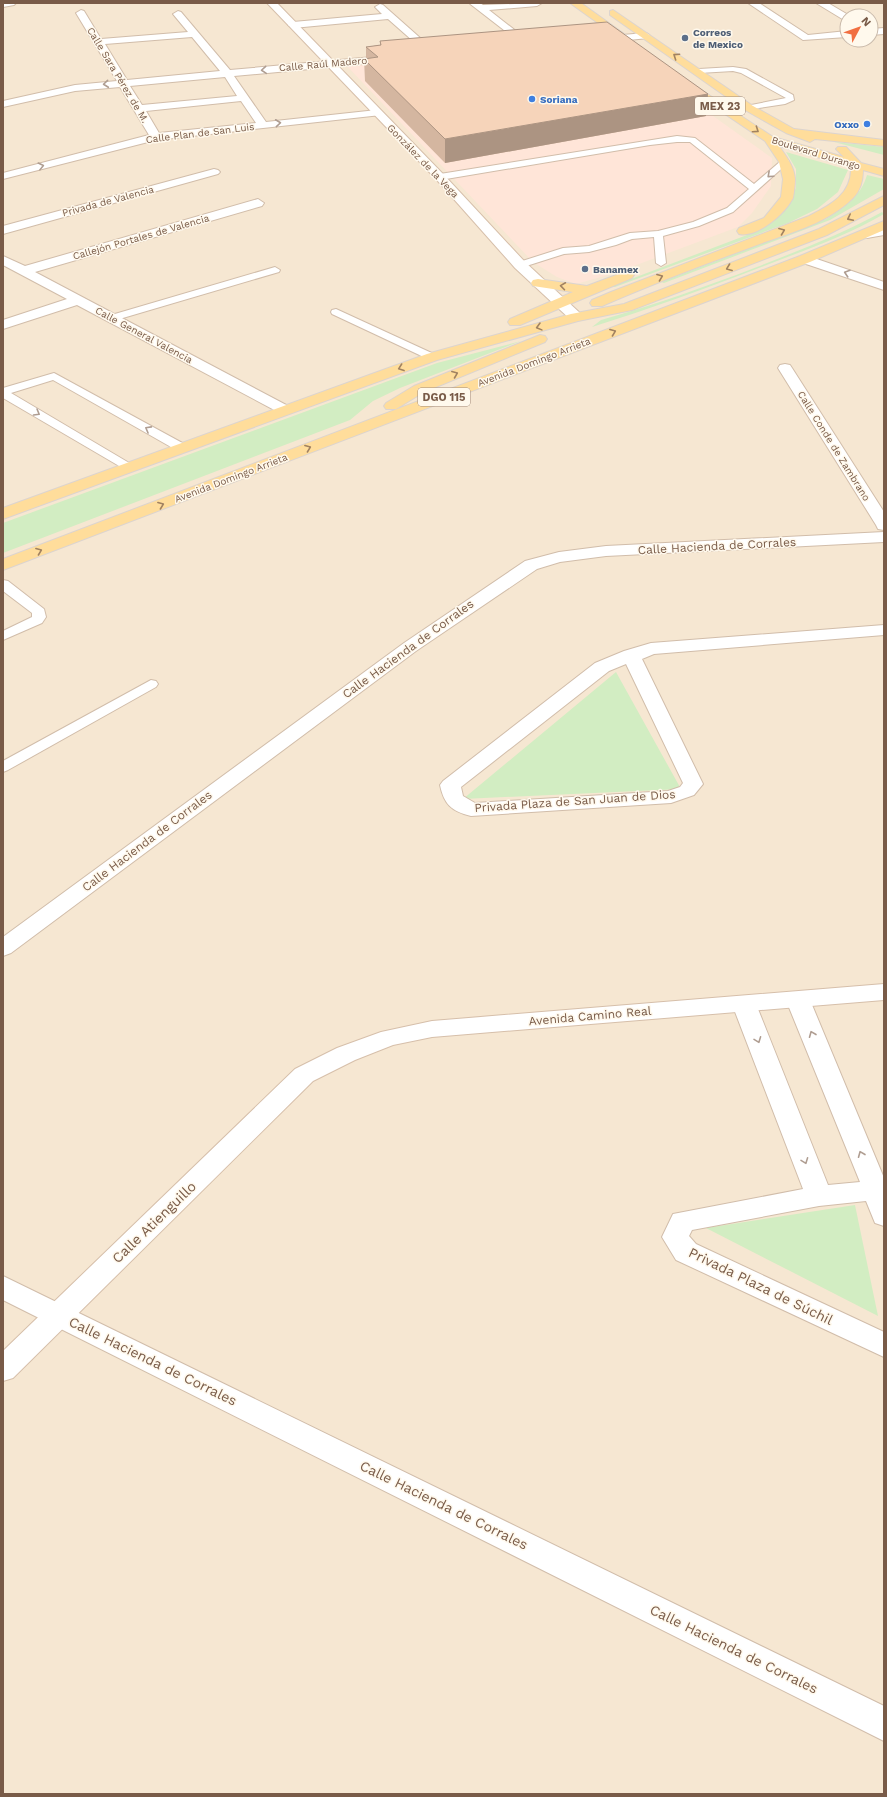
<svg xmlns="http://www.w3.org/2000/svg" width="887" height="1797" font-family="'Work Sans',sans-serif">
	<style>
		.residential { fill: #f6e7d2; fill-rule: evenodd }
		.commercial { fill: #ffe5d8 }
		.green { fill: #d2edc2 }
		.lines { fill: none; stroke-linecap: round; stroke-linejoin: round }
		.lane-casing { stroke: #d1bdaa; stroke-width: 2 }
		.street-casing { stroke: #d1bdaa; stroke-width: 2 }
		.secondary-casing { stroke: #d6bfaa; stroke-width: 2 }
		.primary-casing { stroke: #dcd4cf; stroke-width: 2 }
		.lane { fill: #fff; fill-rule: evenodd }
		.street { fill: #fff; fill-rule: evenodd }
		.secondary { fill: #fff; fill-rule: evenodd }
		.primary { fill: #ffdd9b; fill-rule: evenodd }
		.wall { fill: #d4b6a0 }
		.shaded-wall { fill: #ac9482 }
		.building { fill: #f6d4ba; stroke: #ac9482 }
		.oneway { stroke: #a18261 }
		.oneway2 { stroke: #af9d91 }
		.service-dot { fill: #5c6f8a; stroke: #fff9ed; stroke-width: 1.5 }
		.shop-dot { fill: #3f7fe0; stroke: #fff9ed; stroke-width: 1.5 }
		.labels { text-anchor: middle; dominant-baseline: central; stroke-width: 3; stroke-linejoin: round; paint-order: stroke }
		.far-service-label { font-size: 10px; font-weight: bold; fill: #4e5e75; stroke: #fff9ed; text-anchor: start }
		.far-street-label { font-size: 10px; fill: #795b48; stroke: #fff9ed }
		.far-shop-label { font-size: 10px; font-weight: bold; fill: #366cbe; stroke: #fff9ed; text-anchor: start }
		.shield { fill: #fff9ed; stroke: #a18a7a; stroke-width: 1 }
		.shield-label { font-size: 11px; font-weight: bold; fill: #795b48 }
		.street-label { font-size: 12px; fill: #795b48; stroke: #fff9ed }
		.near-street-label { font-size: 14px; fill: #795b48; stroke: #fff9ed }
	</style>
	<rect width="100%" height="100%" fill="#fef5e5"/>
	<path class="residential" d="M3 3H884V1794H3ZM847 16H871V40H847Z"/>
	<path class="commercial" d="M609 42 772 158 771 186 752 213 738 227 615 273 576 284 557 277 533 262 345 64Z"/>
	<path class="green" d="M834 142 884 147V155Z
		M786 152 848 170 838 192 817 209 788 223 615 287H610L747 235 777 217 789 203 796 188V169Z
		M867 175 884 179V189L830 220 664 283 661 282 826 219C844 208 861 196 867 175Z
		M882 212 884 214C846 236 805 250 764 266 707 288 650 309 592 327L601 320C654 305 705 287 757 267 800 250 842 234 882 212Z
		M521 341 400 388 373 401 350 420 3 553V523L437 363Z
		M616 672 681 789 463 799Z
		M855 1205 878 1316 706 1228Z"/>
	<g class="lines">
		<defs>
			<path id="lane" d="M733 67 746 69 793 95 794 100 785 104 746 110V106L786 98 741 73 733 71 699 73 695 71 699 69Z
				M677 136 695 138 754 184 782 160H788L789 162 733 212 699 226 663 236 666 263 661 266 656 263 654 237 632 239 616 245 589 252 564 254 520 268 515 265 516 263 563 248 589 246 630 233 658 231 693 222 727 208 749 189 690 142H677L650 145 440 180 436 177 440 174Z
				M275 267 280 270 279 272 116 320 112 321 107 318 108 316Z
				M336 309 436 355 437 357 432 360 428 359 332 314 331 312 332 310Z
				M54 373 186 445 188 448 186 451H178L53 380 11 393 136 467 130 471 126 470 3 398V388Z
				M3 580 8 581 44 609 46 617 42 623 3 640V631L32 617V613L3 591Z
				M151 680 156 681 158 684 156 687 8 770 3 772V761Z"/>
			<path id="street" d="M3 3H16L14 5 3 7Z
				M469 3H480L483 5 542 3 537 6 489 10 535 46 533 48H527Z
				M748 3H759L808 35 847 31V37L803 40Z
				M816 3H828L850 16H847V21L844 20Z
				M380 4 383 5 436 52 438 54 436 56H430L388 19 293 28 288 25 293 22 382 14 375 7Z
				M81 10 84 11 101 39 188 32 173 14 178 11 181 12 230 70 395 55 400 58 395 61 234 76 266 122 377 110 382 113 381 115 156 140 3 179V173L149 135 120 87 75 91 3 107V101L75 85 117 81 76 13ZM192 37 220 71 127 80 105 44ZM225 77 237 96 142 105 130 86ZM241 101 256 123 159 133 146 111Z
				M884 28V34L871 35V29Z
				M645 33 648 34 650 36 648 38 600 43 595 40 600 37Z
				M214 169 218 170 220 172 218 174 3 234V226Z
				M258 199 264 203 262 206 35 272 290 407 292 410 290 413H280L77 305 3 329V320L67 299 3 265V256L25 266Z
				M884 227V235L867 238 861 234 863 231Z
				M805 255 884 282V290L800 262 799 259Z
				M785 364 790 365 792 368 884 512V530L878 529 876 525 778 368 780 365Z
				M884 532V542L606 556 560 562 537 569 416 651 11 953 3 956V937L404 643 525 561 559 552 606 546Z
				M884 625V635L654 654 642 659 703 784 694 795 671 803 471 816C451 811 444 804 440 785L443 781 595 663 624 651 651 643ZM626 664 683 783 680 787 668 791 475 803 463 796 461 787 609 671Z
				M798 992 806 994 810 1000 884 1178V1226L875 1223 866 1201 819 1206 692 1230 689 1236 696 1244 884 1332V1357L676 1260 662 1237 673 1214 803 1189 732 1004 736 998 744 996 752 998 756 1004 828 1185 860 1182 786 1000 790 994Z
				M3 1276 884 1706V1741L3 1300Z"/>
			<path id="secondary" d="M267 3H277L444 175 525 262 581 314 583 317 581 320H571L515 268 436 179Z
				M884 984V1000L432 1037 393 1045 355 1060 313 1081 13 1378 3 1381V1351L295 1069 337 1048 381 1032 432 1021Z"/>
			<path id="primary" d="M570 3H581L631 39 629 41H623Z
				M613 10 753 106 794 129 884 140V146L815 139 810 142 786 133 745 110 610 15V11Z
				M683 78 773 137 844 157 836 149 838 147H846L861 163 884 169V176L863 170C863 181 860 191 853 198 825 226 784 234 749 248 700 266 650 285 602 306H592L590 303 592 300 611 292 809 216C831 205 852 194 851 167L779 146C786 156 794 166 795 179 795 184 794 193 793 198 785 214 757 238 739 234L737 231 739 228 764 218 781 197 783 179 779 162 765 141 679 83 678 81 679 79Z
				M884 196V205L827 235 632 310 578 321 437 360 3 519V508L427 354 571 314 624 304 819 229Z
				M884 221V230L810 262 3 570V559L800 256Z
				M627 271 632 272 634 275 632 278 520 325H510L508 322 510 319 573 292 533 286 531 283 533 280 538 279 587 286Z
				M540 335 545 336 547 339 545 342 424 392 396 409H386L384 406 386 403 414 386Z"/>
		</defs>
		<use href="#lane" class="lane-casing"/>
		<use href="#street" class="street-casing"/>
		<use href="#secondary" class="secondary-casing"/>
		<use href="#primary" class="primary-casing"/>
		<use href="#lane" class="lane"/>
		<use href="#street" class="street"/>
		<use href="#secondary" class="secondary"/>
		<use href="#primary" class="primary"/>
	</g>
	<path class="wall" d="M380 41 708 94 706 116 445 163 365 81 364 59H366V47L380 45Z"/>
	<path class="shaded-wall" d="M708 94 706 116 445 163V139Z"/>
	<path class="building" d="M607 22 708 94 445 139 364 59 378 57 366 47 381 45 380 41Z"/>
	<defs><path id="oneway-chevron" d="M-2-3.5L2.5 0L-2 3.5" fill="none" stroke-width="1.6" stroke-linecap="round" stroke-linejoin="round"/></defs>
	<g class="oneway">
		<use href="#oneway-chevron" transform="translate(676 56) rotate(-146)"/>
		<use href="#oneway-chevron" transform="translate(756 130) rotate(34)"/>
		<use href="#oneway-chevron" transform="translate(850 218) rotate(153)"/>
		<use href="#oneway-chevron" transform="translate(782 231) rotate(-21)"/>
		<use href="#oneway-chevron" transform="translate(729 268) rotate(159)"/>
		<use href="#oneway-chevron" transform="translate(660 277) rotate(-21)"/>
		<use href="#oneway-chevron" transform="translate(563 286) rotate(-172)"/>
		<use href="#oneway-chevron" transform="translate(539 327) rotate(165)"/>
		<use href="#oneway-chevron" transform="translate(613 332) rotate(-21)"/>
		<use href="#oneway-chevron" transform="translate(401 368) rotate(160)"/>
		<use href="#oneway-chevron" transform="translate(455 374) rotate(-22)"/>
		<use href="#oneway-chevron" transform="translate(308 448) rotate(-21)"/>
		<use href="#oneway-chevron" transform="translate(161 505) rotate(-21)"/>
		<use href="#oneway-chevron" transform="translate(39 551) rotate(-21)"/>
	</g>
	<g class="oneway2">
		<use href="#oneway-chevron" transform="translate(264 70) rotate(175)"/>
		<use href="#oneway-chevron" transform="translate(106 84) rotate(174)"/>
		<use href="#oneway-chevron" transform="translate(278 123) rotate(-6)"/>
		<use href="#oneway-chevron" transform="translate(41 166) rotate(-14)"/>
		<use href="#oneway-chevron" transform="translate(770 175) rotate(138)"/>
		<use href="#oneway-chevron" transform="translate(847 273) rotate(-162)"/>
		<use href="#oneway-chevron" transform="translate(37 413) rotate(30)"/>
		<use href="#oneway-chevron" transform="translate(148 429) rotate(-151)"/>
		<use href="#oneway-chevron" transform="translate(812 1034) rotate(-112)"/>
		<use href="#oneway-chevron" transform="translate(758 1040) rotate(69)"/>
		<use href="#oneway-chevron" transform="translate(861 1154) rotate(-112)"/>
		<use href="#oneway-chevron" transform="translate(805 1161) rotate(69)"/>
	</g>
	<g class="service-dot">
		<circle cx="685" cy="38" r="4"/>
		<circle cx="585" cy="269" r="4"/>
	</g>
	<g class="shop-dot">
		<circle cx="532" cy="99" r="4"/>
		<circle cx="867" cy="124" r="4"/>
	</g>
	<g class="labels">
		<g class="far-service-label">
			<text x="693" y="32">Correos<tspan x="693" dy="12">de Mexico</tspan></text>
			<text x="593" y="269">Banamex</text>
		</g>
		<g class="far-street-label">
			<text transform="translate(323 64) rotate(-5)">Calle Raúl Madero</text>
			<text transform="translate(118 75) rotate(59)">Calle Sara Pérez de M.</text>
			<text transform="translate(200 133) rotate(-7)">Calle Plan de San Luis</text>
			<text transform="translate(816 153) rotate(17)">Boulevard Durango</text>
			<text transform="translate(423 161) rotate(46)">González de la Vega</text>
			<text transform="translate(108 201) rotate(-15)">Privada de Valencia</text>
			<text transform="translate(141 237) rotate(-16)">Callejón Portales de Valencia</text>
			<text transform="translate(144 335) rotate(28)">Calle General Valencia</text>
			<text transform="translate(534 362) rotate(-21)">Avenida Domingo Arrieta</text>
			<text transform="translate(834 446) rotate(58)">Calle Conde de Zambrano</text>
			<text transform="translate(231 478) rotate(-21)">Avenida Domingo Arrieta</text>
		</g>
		<g class="far-shop-label">
			<text x="540" y="99">Soriana</text>
			<text x="859" y="124" text-anchor="end">Oxxo</text>
		</g>
		<g class="shield">
			<rect x="695" y="97" width="50" height="18" rx="3"/>
			<rect x="418" y="388" width="52" height="18" rx="3"/>
		</g>
		<g class="shield-label">
			<text x="720" y="106">MEX 23</text>
			<text x="444" y="397">DGO 115</text>
		</g>
		<g class="street-label">
			<text transform="translate(717 546) rotate(-3)">Calle Hacienda de Corrales</text>
			<text transform="translate(408 649) rotate(-36)">Calle Hacienda de Corrales</text>
			<text transform="translate(575 801) rotate(-4)">Privada Plaza de San Juan de Dios</text>
			<text transform="translate(147 841) rotate(-37)">Calle Hacienda de Corrales</text>
			<text transform="translate(590 1016) rotate(-5)">Avenida Camino Real</text>
		</g>
		<g class="near-street-label">
			<text transform="translate(154 1222) rotate(-44)">Calle Atienguillo</text>
			<text transform="translate(761 1286) rotate(26)">Privada Plaza de Súchil</text>
			<text transform="translate(153 1361) rotate(26)">Calle Hacienda de Corrales</text>
			<text transform="translate(444 1505) rotate(26)">Calle Hacienda de Corrales</text>
			<text transform="translate(734 1649) rotate(26)">Calle Hacienda de Corrales</text>
		</g>
	</g>
	<rect width="887" height="1797" fill="none" stroke="#795b48" stroke-width="8"/>
	<g transform="translate(859 28) rotate(49)"><circle r="19" fill="#fff9ed" stroke="#c9baab"/>
	<path d="M0-3L7 15L0 10L-7 15Z" fill="#f16f41"/>
	<text y="-6" font-size="11" font-weight="bold" text-anchor="middle" fill="#795b48">N</text>
	</g>
</svg>
